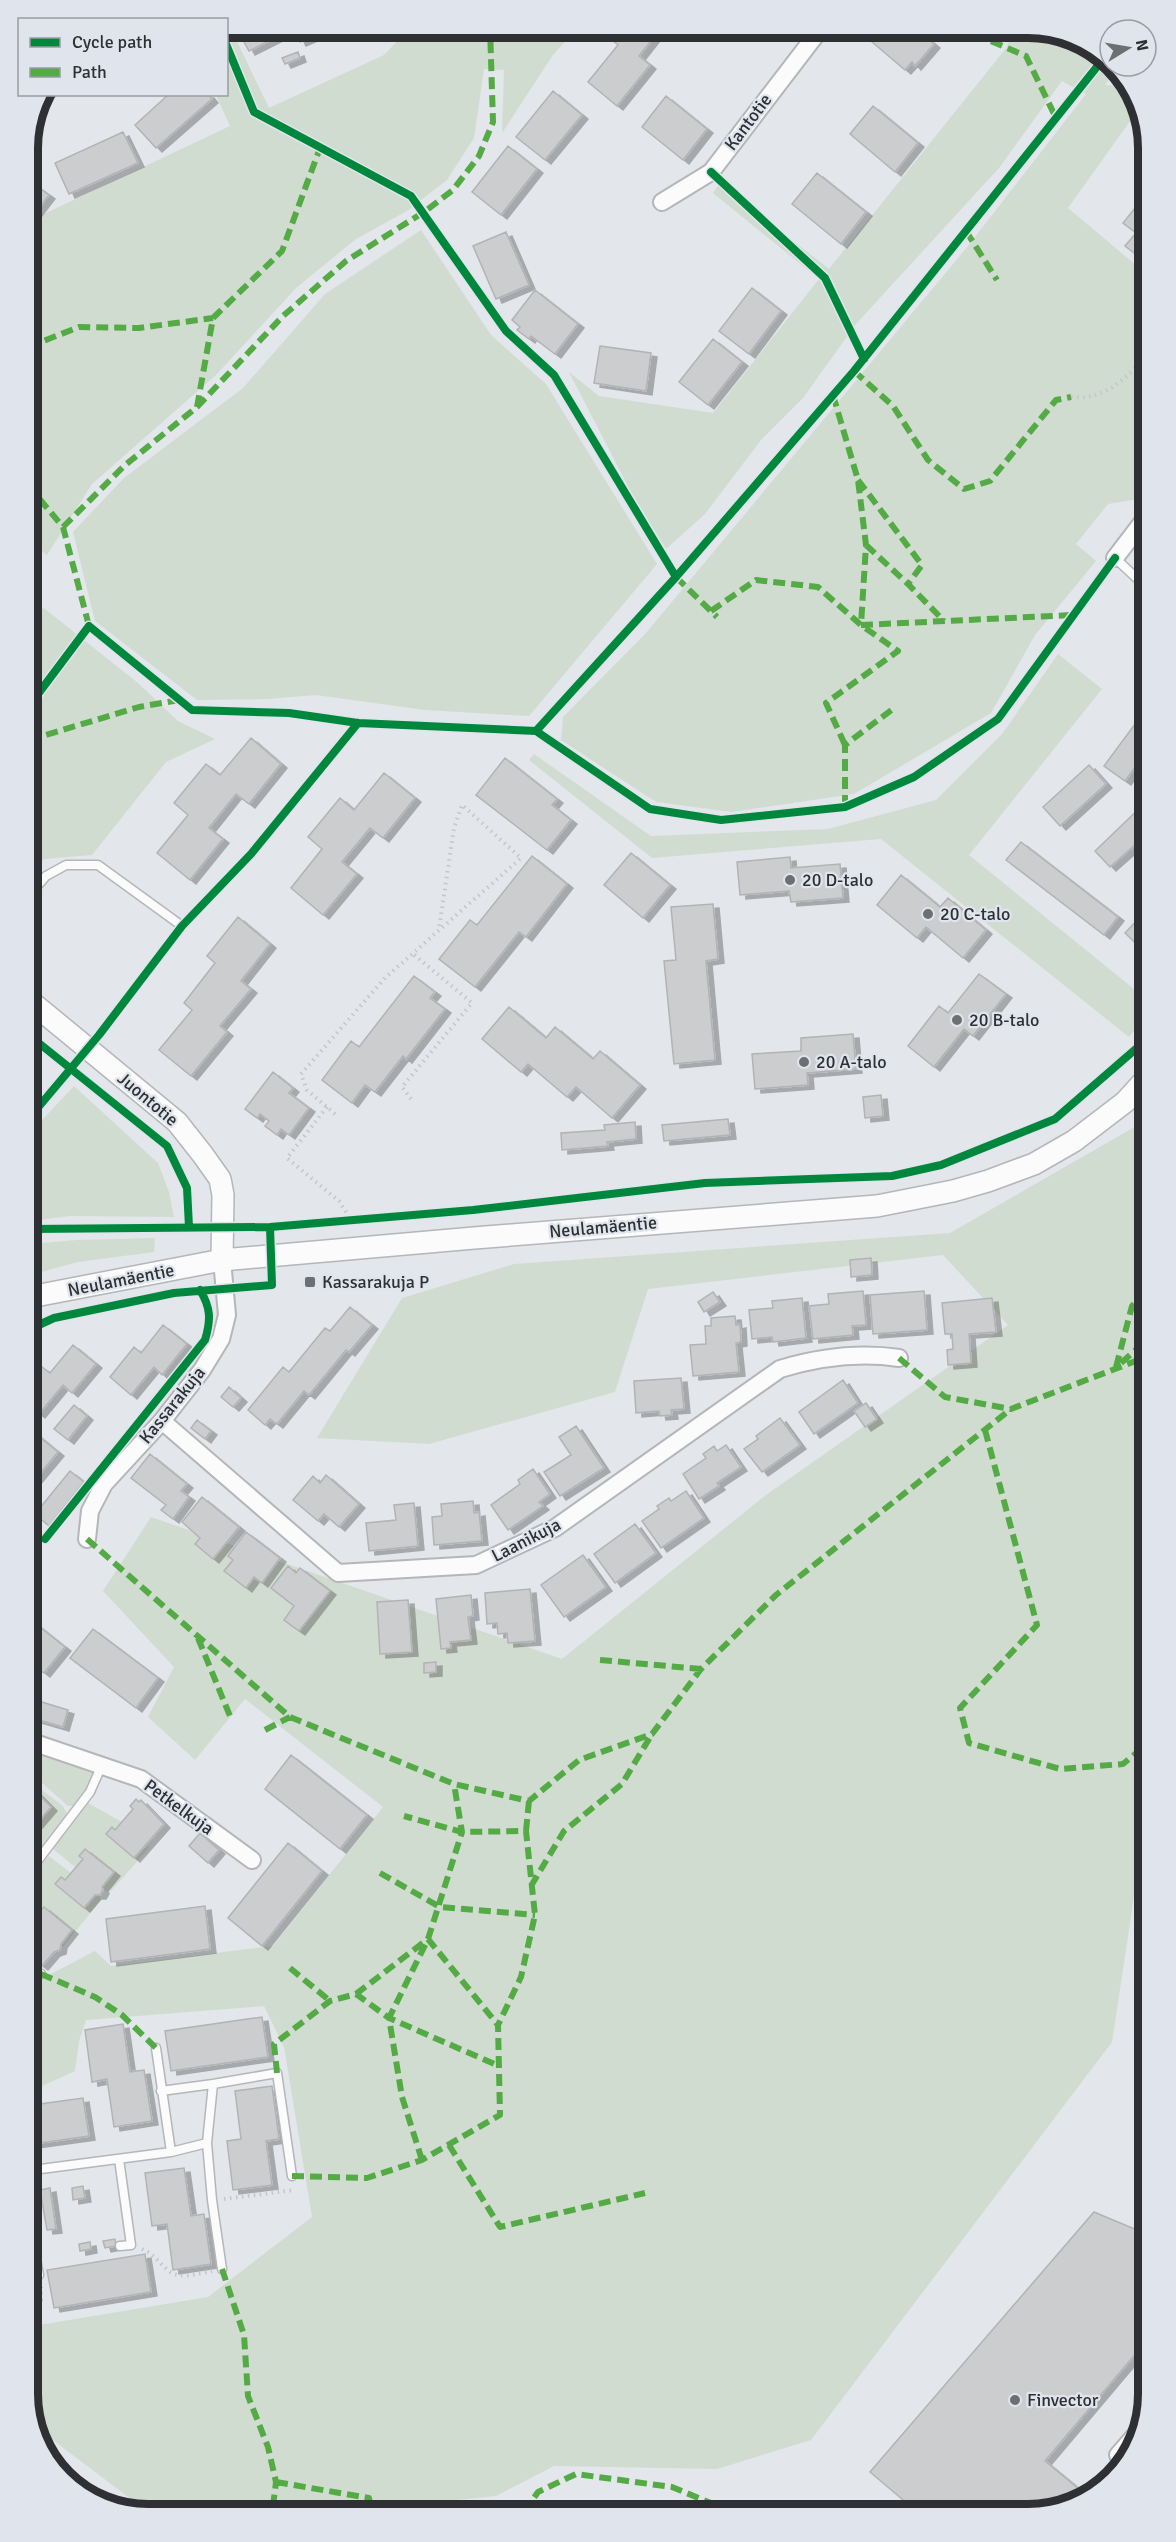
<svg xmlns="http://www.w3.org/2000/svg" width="1176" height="2542" font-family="Signika,sans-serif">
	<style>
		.green { fill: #d1dcd0 }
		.building { fill: #cccdcf; stroke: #b3b3b5; stroke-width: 1.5; filter: url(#shadow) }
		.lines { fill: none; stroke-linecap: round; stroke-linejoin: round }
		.service-casing { stroke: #b4b6b9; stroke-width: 11 }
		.minor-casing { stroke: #b4b6b9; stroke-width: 20 }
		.tertiary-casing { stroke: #b4b6b9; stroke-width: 24 }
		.path { stroke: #c6c6c8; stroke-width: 4; stroke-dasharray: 1.5 4.5; stroke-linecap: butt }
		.service { stroke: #fbfbfc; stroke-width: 8 }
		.minor { stroke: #fbfbfc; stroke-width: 16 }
		.tertiary { stroke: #fbfbfc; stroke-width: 21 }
		.quiet { stroke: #54ab45; stroke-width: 6; stroke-dasharray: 12 6; stroke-linecap: butt }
		.cycleway-casing { stroke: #e0e5ed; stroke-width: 11 }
		.cycleway { stroke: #00873e; stroke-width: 8 }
		.poi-dot { fill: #6d7073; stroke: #e0e5ed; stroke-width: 2 }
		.labels { text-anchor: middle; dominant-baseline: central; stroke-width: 4.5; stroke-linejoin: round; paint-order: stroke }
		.street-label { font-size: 18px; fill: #2e3033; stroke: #e0e5ed }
		.poi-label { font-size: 18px; fill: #2e3033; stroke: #e0e5ed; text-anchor: start }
		.rim { fill: none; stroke: #2e3033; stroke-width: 8 }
	</style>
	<defs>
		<filter id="shadow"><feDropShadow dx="6" dy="4" stdDeviation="0" flood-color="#0004"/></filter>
	</defs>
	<rect width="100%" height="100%" fill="#e3e6ea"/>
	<path class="green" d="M227 27H230L269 108 384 55 411 27H578L553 55 502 133 504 70 484 69 474 138 447 180 407 211 356 239 296 288 216 375 92 484 47 555 28 540 27 222 230 126 216 95 226 94Z
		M1013 27H1037L1102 52 1115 70 1105 85 1127 86 1134 97 1138 110 1068 208 1143 271 1144 498 1108 504 1076 544 1096 561 1035 635 991 713 854 794 732 812 656 802 561 740 563 717 646 633 968 246 1086 94 1062 81 999 168 856 324 803 398 761 440 705 514 666 549 631 492 569 372 599 396 713 413 819 279 713 193 720 183 829 269 1007 47Z
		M421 230 491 335 546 384 657 564 529 716 425 710 316 695 267 699 197 700 95 621 73 532 124 478 243 388 325 294Z
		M29 605 45 609 138 683 178 721 215 739 166 762 92 855 44 859 29 877V719L36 710 44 695 29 702Z
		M1058 654 1102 689 969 855 1145 998V1017L1129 1037 881 839 652 858 529 760 534 754 651 836 828 829 936 800 1002 734Z
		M74 1086 158 1163 169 1192 174 1217 70 1216 30 1221V1133Z
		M1145 1121 1147 1811 1112 2042 811 2440 717 2469 554 2466 496 2496 318 2514H230L144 2509 33 2425V2326L208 2297 312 2217 284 2047 264 2006 86 2020 79 2041 75 2071 33 2090 32 1977 51 1974 95 1951 111 1966 273 1946 383 1807 245 1699 195 1760 148 1717 174 1667 103 1591 151 1517 562 1659 766 1495 1008 1325 943 1255 648 1289 615 1392 429 1444 317 1438 402 1298 514 1264 950 1233Z
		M155 1238 154 1252 78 1262 30 1275V1244L77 1240Z
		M32 1750 92 1773 91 1783 77 1806H68L32 1774Z
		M42 1790 63 1806 68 1816 32 1861V1829L51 1807 37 1795V1791Z
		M88 1803 122 1822 115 1830 112 1827 106 1834 134 1858 148 1845 149 1848 111 1891 106 1892 102 1887 114 1872 89 1852 79 1856 83 1859 75 1867 53 1849Z
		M49 1856 71 1873 65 1880 56 1884 59 1888 83 1908 95 1895H100L101 1900 62 1948 61 1944 72 1930 47 1910 38 1914 41 1917 34 1925 32 1923V1873Z"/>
	<path class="building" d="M236 27H284L287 32 249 51Z
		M293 27H335L300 42Z
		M613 27H662L639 56 650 65 617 106 588 82 618 45 606 35Z
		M869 27H914L934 44 915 66 912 62 905 70 865 36 871 29Z
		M298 52 300 58 285 64 282 58Z
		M553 91 582 115 545 160 516 137Z
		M169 94H208L212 99 156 148 135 125Z
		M666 96 707 129 683 160 642 127Z
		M873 106 918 143 895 172 850 134Z
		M123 132 138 163 69 194 55 163Z
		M508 146 537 169 501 215 472 192Z
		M817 173 866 212 841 244 792 204Z
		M27 179 49 195 29 221 27 220Z
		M1143 198V260L1125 246 1136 233 1123 223Z
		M506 232 529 285 496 299 473 246Z
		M752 288 781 311 749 354 719 331Z
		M535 290 578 324 555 354 531 336 529 339 517 330 520 327 512 320Z
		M713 339 742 362 708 405 679 382Z
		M600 346 651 353 646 391 594 383Z
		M1141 716 1144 718V755L1125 781 1104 766Z
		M251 738 281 764 249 804 236 794 209 828 223 839 190 880 157 853 188 815 174 803 206 764 220 775Z
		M505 758 557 799 552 805 571 820 547 850 476 795Z
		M1089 765 1106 784 1060 826 1043 807Z
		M384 773 415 798 383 838 370 828 342 862 357 874 323 915 291 888 322 849 308 837 340 798 354 810Z
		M1144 804 1145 836 1110 867 1095 851Z
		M1021 842 1118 917 1104 935 1006 860Z
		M631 853 670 885 643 918 604 885Z
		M532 856 567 884 526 937 519 932 475 987 439 959 470 920 477 925Z
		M790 857 791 868 840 864 843 898 791 902 789 891 740 895 737 862Z
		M901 875 940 907 948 898 986 930 963 958 926 927 917 938 877 905Z
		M713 904 718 959 706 961 715 1060 674 1064 664 961 676 960 671 907Z
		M238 917 270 944 241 981 251 989 220 1026 227 1032 191 1076 159 1050 192 1010 184 1003 215 963 207 956Z
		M1139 918 1145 924V952L1125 933Z
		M979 974 1006 994 973 1036 964 1029 934 1067 908 1046 939 1006 948 1013Z
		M414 976 435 992 430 998 445 1009 406 1059 403 1056 375 1092 365 1085 352 1103 322 1080 351 1041 359 1047Z
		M509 1007 546 1038 555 1027 593 1059 600 1051 640 1085 612 1118 576 1087 567 1097 528 1064 521 1072 482 1039Z
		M853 1034 856 1069 807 1073 808 1085 755 1089 752 1054 801 1051V1038Z
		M273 1072 293 1088 289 1093 309 1108 289 1135 281 1129 277 1135 265 1126 269 1121 260 1114 257 1118 245 1109Z
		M881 1095 883 1116 865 1118 863 1097Z
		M728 1119 730 1135 664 1141 662 1125Z
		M635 1122 636 1139 607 1142 608 1146 562 1150 561 1133 605 1130 604 1125Z
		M871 1258 872 1275 851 1277 850 1260Z
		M863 1291 866 1325 852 1326 853 1335 813 1339 809 1306 829 1304 828 1294Z
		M924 1291 927 1330 873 1334 870 1295Z
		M713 1292 720 1302 704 1312 698 1302Z
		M802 1298 806 1338 773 1342 772 1337 752 1339 749 1310 773 1308 772 1301Z
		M992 1298 996 1332 969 1334 971 1363 948 1365 947 1350 953 1349 952 1334H945L942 1303Z
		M350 1307 372 1325 349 1352 346 1350 309 1395 304 1391 277 1424 270 1419 265 1425 248 1410 283 1367 289 1372 325 1328 330 1331Z
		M735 1316 736 1325 740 1324 741 1342 736 1343 739 1372 693 1376 690 1345 706 1344 705 1326H711V1318Z
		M163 1325 187 1344 162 1375 154 1367 131 1395 110 1377 134 1347 141 1353Z
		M73 1345 96 1364 72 1393 63 1385 39 1414 31 1407V1381L42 1367 50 1373Z
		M681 1378 684 1409 671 1410 672 1415 660 1416 659 1411 636 1413 634 1381Z
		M843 1380 858 1403 814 1434 799 1412Z
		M229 1387 241 1398 233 1407 221 1397Z
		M866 1403 877 1419 865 1427 854 1411Z
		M74 1405 87 1416 68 1440 54 1429Z
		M780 1418 800 1445 762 1472 744 1449 758 1439 756 1436Z
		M197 1420 211 1431 205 1439 191 1428Z
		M576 1426 604 1468 560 1496 544 1472 571 1455 559 1437Z
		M36 1434 58 1452 34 1481 31 1479V1439Z
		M726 1445 741 1467 717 1483 719 1486 699 1499 683 1474 706 1458 703 1454 714 1446 717 1451Z
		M150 1454 187 1484 181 1491 189 1497 173 1519 161 1510 166 1505 131 1478Z
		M533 1469 550 1494 539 1502 543 1506 508 1530 491 1505 520 1484 518 1480Z
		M70 1471 84 1482 49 1526 35 1514Z
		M326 1475 359 1504 339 1527 324 1514 318 1521 293 1500 313 1476 320 1483Z
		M686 1491 704 1518 661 1548 642 1521 659 1509 657 1506 669 1498 671 1501Z
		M202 1497 239 1527 213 1559 195 1544 200 1538 182 1522Z
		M473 1501 474 1513 479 1512 482 1541 434 1545 432 1517 442 1516 441 1504Z
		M414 1503 418 1546 369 1551 366 1523 396 1520 394 1505Z
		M635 1524 656 1553 615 1583 594 1554Z
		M246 1532 280 1558 262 1583 254 1577 246 1588 224 1571 233 1560 228 1556Z
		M583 1555 606 1587 564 1617 541 1585Z
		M288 1566 296 1573 300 1568 330 1591 299 1631 284 1620 294 1606 271 1588Z
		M530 1589 535 1641 508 1643 507 1633 498 1634 497 1623 487 1624 485 1593Z
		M471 1595 473 1616 468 1617 471 1640 450 1642 451 1648 441 1649 436 1599Z
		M408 1600 412 1652 380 1654 377 1602Z
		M31 1620 65 1647 44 1673 31 1663Z
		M93 1629 158 1678 136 1708 70 1658Z
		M436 1662V1672L424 1673V1663Z
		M32 1699 68 1710 63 1727 32 1718Z
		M291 1755 367 1815 340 1849 265 1789Z
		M32 1788 51 1807 32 1829Z
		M136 1799 139 1802 141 1800 164 1824 134 1858 106 1834 112 1827 115 1830 133 1809 130 1806Z
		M200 1833 219 1850 208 1863 189 1846Z
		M288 1843 322 1871 262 1946 228 1918Z
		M85 1849 114 1872 102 1887 103 1890 100 1895H95L84 1908 55 1884 61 1877 65 1880 83 1859 79 1856Z
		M205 1906 210 1949 111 1962 106 1919Z
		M44 1907 72 1930 61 1944 60 1950 54 1952 42 1966 32 1958V1927L41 1917 37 1914Z
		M262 2017 268 2057 171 2071 165 2031Z
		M123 2024 130 2072 144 2070 152 2121 114 2127 107 2079 92 2082 85 2030Z
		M272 2086 279 2139 266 2141 272 2185 233 2190 227 2141 241 2139 235 2091Z
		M83 2098 89 2136 33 2144V2105Z
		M184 2168 191 2216 204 2214 211 2264 173 2270 167 2224 152 2226 145 2173Z
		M83 2186 85 2198 73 2200 72 2188Z
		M50 2188 56 2229 47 2230 40 2190Z
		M1094 2212 1149 2235V2338L1045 2461 1086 2495 1067 2508 915 2510 870 2472Z
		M115 2239 116 2246 105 2248 103 2241Z
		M90 2242 91 2249 80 2251 79 2244Z
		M145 2254 151 2292 54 2308 47 2270Z"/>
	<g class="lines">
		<defs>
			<path id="service" d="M1115 558 1144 585
				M29 895 46 876 66 865H98L182 926
				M32 1868 90 1792 101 1767
				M32 1976 41 1974
				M156 2048 171 2152
				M161 2091 213 2084
				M207 2143 212 2200 222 2269
				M119 2159 131 2245 120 2246
				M33 2170 171 2152 207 2143 213 2084 277 2073 292 2176
				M33 2243 39 2275"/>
			<path id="minor" d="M662 202 711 172 822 27
				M1115 558 1144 520
				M162 1421 338 1573 476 1565 555 1528 780 1369C820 1357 858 1352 899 1358
				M87 1539 90 1511 104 1484 162 1421 202 1370 221 1339 227 1315 222 1260
				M32 1742 141 1779 252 1860
				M1118 2455 1138 2432"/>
			<path id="tertiary" d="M30 1001 177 1122 203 1155 220 1179 223 1195 222 1260
				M30 1297 222 1260 474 1238 877 1206 953 1191 988 1181 1034 1164 1074 1141 1125 1102 1145 1080"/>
		</defs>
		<use href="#service" class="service-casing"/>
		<use href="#minor" class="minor-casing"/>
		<use href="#tertiary" class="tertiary-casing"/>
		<path class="path" d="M1071 397C1103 400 1123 382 1143 359
			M411 1099 402 1087 472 1003 412 953
			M327 1107 287 1158 339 1201 351 1220
			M335 1114 307 1090 301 1074 385 978 521 858 462 805 454 828 439 929
			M224 2199 294 2190
			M142 2249C154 2254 159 2263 169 2271 180 2280 199 2273 212 2271
			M33 2309 41 2300V2287"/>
		<use href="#service" class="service"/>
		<use href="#minor" class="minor"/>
		<use href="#tertiary" class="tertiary"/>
		<path class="quiet" d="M958 27 1026 56 1056 118
			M966 231 997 280
			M28 347 79 327 139 328 213 318
			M854 371 893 406 928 460 964 489 990 481 1056 400 1071 397
			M833 395 858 480 866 545 861 625
			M197 407 213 318 282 251 320 148
			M858 480 922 565 908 584
			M28 485 63 527 89 626
			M63 527 124 466 197 407 283 316 346 261 424 212 453 190 479 156 493 122 490 27
			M866 545 908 584 944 621
			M676 577 717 617
			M711 611 756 580 818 587 861 625 898 651 826 703 845 745
			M861 625 1073 615
			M29 740 139 707 179 700
			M845 807V745L894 708
			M899 1358 945 1397 1011 1409 1146 1357
			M1121 1363 1146 1341
			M1116 1367 1132 1306 1146 1292
			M985 1430 1037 1625 960 1708 969 1743 1060 1769 1123 1764 1147 1744
			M87 1539 290 1717 454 1784 529 1801 579 1760 652 1734 701 1669 776 1595 1011 1409
			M198 1638 232 1721
			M600 1660 701 1669
			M265 1730 290 1717
			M526 1831 529 1801
			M380 1873 440 1907 535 1915
			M531 1886 564 1831 622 1784 652 1734
			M290 1968 330 2001
			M41 1974 95 1997 122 2015 156 2048
			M356 1994 428 1939 498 2025
			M277 2073 274 2044 330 2001 356 1994 389 2018 499 2066
			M449 2145 500 2227 645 2193
			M422 2160 402 2097 389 2018 428 1939 462 1832 454 1784
			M292 2176 367 2178 422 2160 500 2115 498 2025 521 1977 535 1915 526 1831 462 1832 404 1816
			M222 2269 244 2335 248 2396 268 2447 276 2482 272 2514
			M276 2482 369 2498 372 2513
			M524 2512 538 2492 576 2474 672 2487 730 2511"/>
		<defs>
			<path id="cycleway" d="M226 44 254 112 411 196 506 331 554 375 676 577
				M711 172 825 278 864 359
				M29 706 89 626 192 710 289 713 358 723 536 731 650 809 721 820 845 807 914 777 998 719 1115 558
				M536 731 676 577 854 371 1096 68 1104 55
				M30 1036 167 1146 187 1188 189 1227
				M30 1117 99 1035 182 926 251 854 358 723
				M30 1229 270 1227 473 1210 705 1183 892 1176 941 1165 1055 1119 1145 1041
				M30 1329 54 1318 174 1293 272 1285 270 1227
				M45 1539 205 1340C211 1320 211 1308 200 1290"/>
		</defs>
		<use href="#cycleway" class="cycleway-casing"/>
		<use href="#cycleway" class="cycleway"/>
	</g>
	<g class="poi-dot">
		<circle cx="790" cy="880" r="6"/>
		<circle cx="928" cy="914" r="6"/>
		<circle cx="957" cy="1020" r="6"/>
		<circle cx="804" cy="1062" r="6"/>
		<rect x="304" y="1276" width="12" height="12" rx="3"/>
		<circle cx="1015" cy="2400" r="6"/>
	</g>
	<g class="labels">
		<g class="street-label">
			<text transform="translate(748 122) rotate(-53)">Kantotie</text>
			<text transform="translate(148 1099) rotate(40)">Juontotie</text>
			<text transform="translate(603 1227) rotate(-5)">Neulamäentie</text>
			<text transform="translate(121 1280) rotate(-11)">Neulamäentie</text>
			<text transform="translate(172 1405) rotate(-51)">Kassarakuja</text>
			<text transform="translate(526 1540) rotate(-27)">Laanikuja</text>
			<text transform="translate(179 1807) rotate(36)">Petkelkuja</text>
		</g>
		<g class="poi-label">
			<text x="802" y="880">20 D-talo</text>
			<text x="940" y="914">20 C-talo</text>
			<text x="969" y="1020">20 B-talo</text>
			<text x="816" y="1062">20 A-talo</text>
			<text x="322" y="1282">Kassarakuja P</text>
			<text x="1027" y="2400">Finvector</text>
		</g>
	</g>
	<path d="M0 0H1176V2542H0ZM148 38H1028A110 110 0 0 1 1138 148V2394A110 110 0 0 1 1028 2504H148A110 110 0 0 1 38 2394V148A110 110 0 0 1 148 38Z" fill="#e0e5ed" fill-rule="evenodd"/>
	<path class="rim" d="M148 38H1028A110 110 0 0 1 1138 148V2394A110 110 0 0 1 1028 2504H148A110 110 0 0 1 38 2394V148A110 110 0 0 1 148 38Z"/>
	<rect x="18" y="18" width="210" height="78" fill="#e0e5ed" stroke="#999da3" stroke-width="1.5"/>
	<rect x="30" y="38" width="30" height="9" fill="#00873e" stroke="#999da3" stroke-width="1.5"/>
	<text x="72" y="48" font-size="18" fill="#2e3033">Cycle path</text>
	<rect x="30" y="68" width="30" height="9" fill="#54ab45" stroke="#999da3" stroke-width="1.5"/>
	<text x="72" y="78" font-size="18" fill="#2e3033">Path</text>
	<g transform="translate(1128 48) rotate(79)"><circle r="28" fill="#e0e5ed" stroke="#999da3" stroke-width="1.5"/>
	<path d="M0-4.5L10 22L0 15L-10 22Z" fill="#6d7073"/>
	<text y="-9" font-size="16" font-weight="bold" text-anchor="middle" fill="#2e3033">N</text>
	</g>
</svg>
